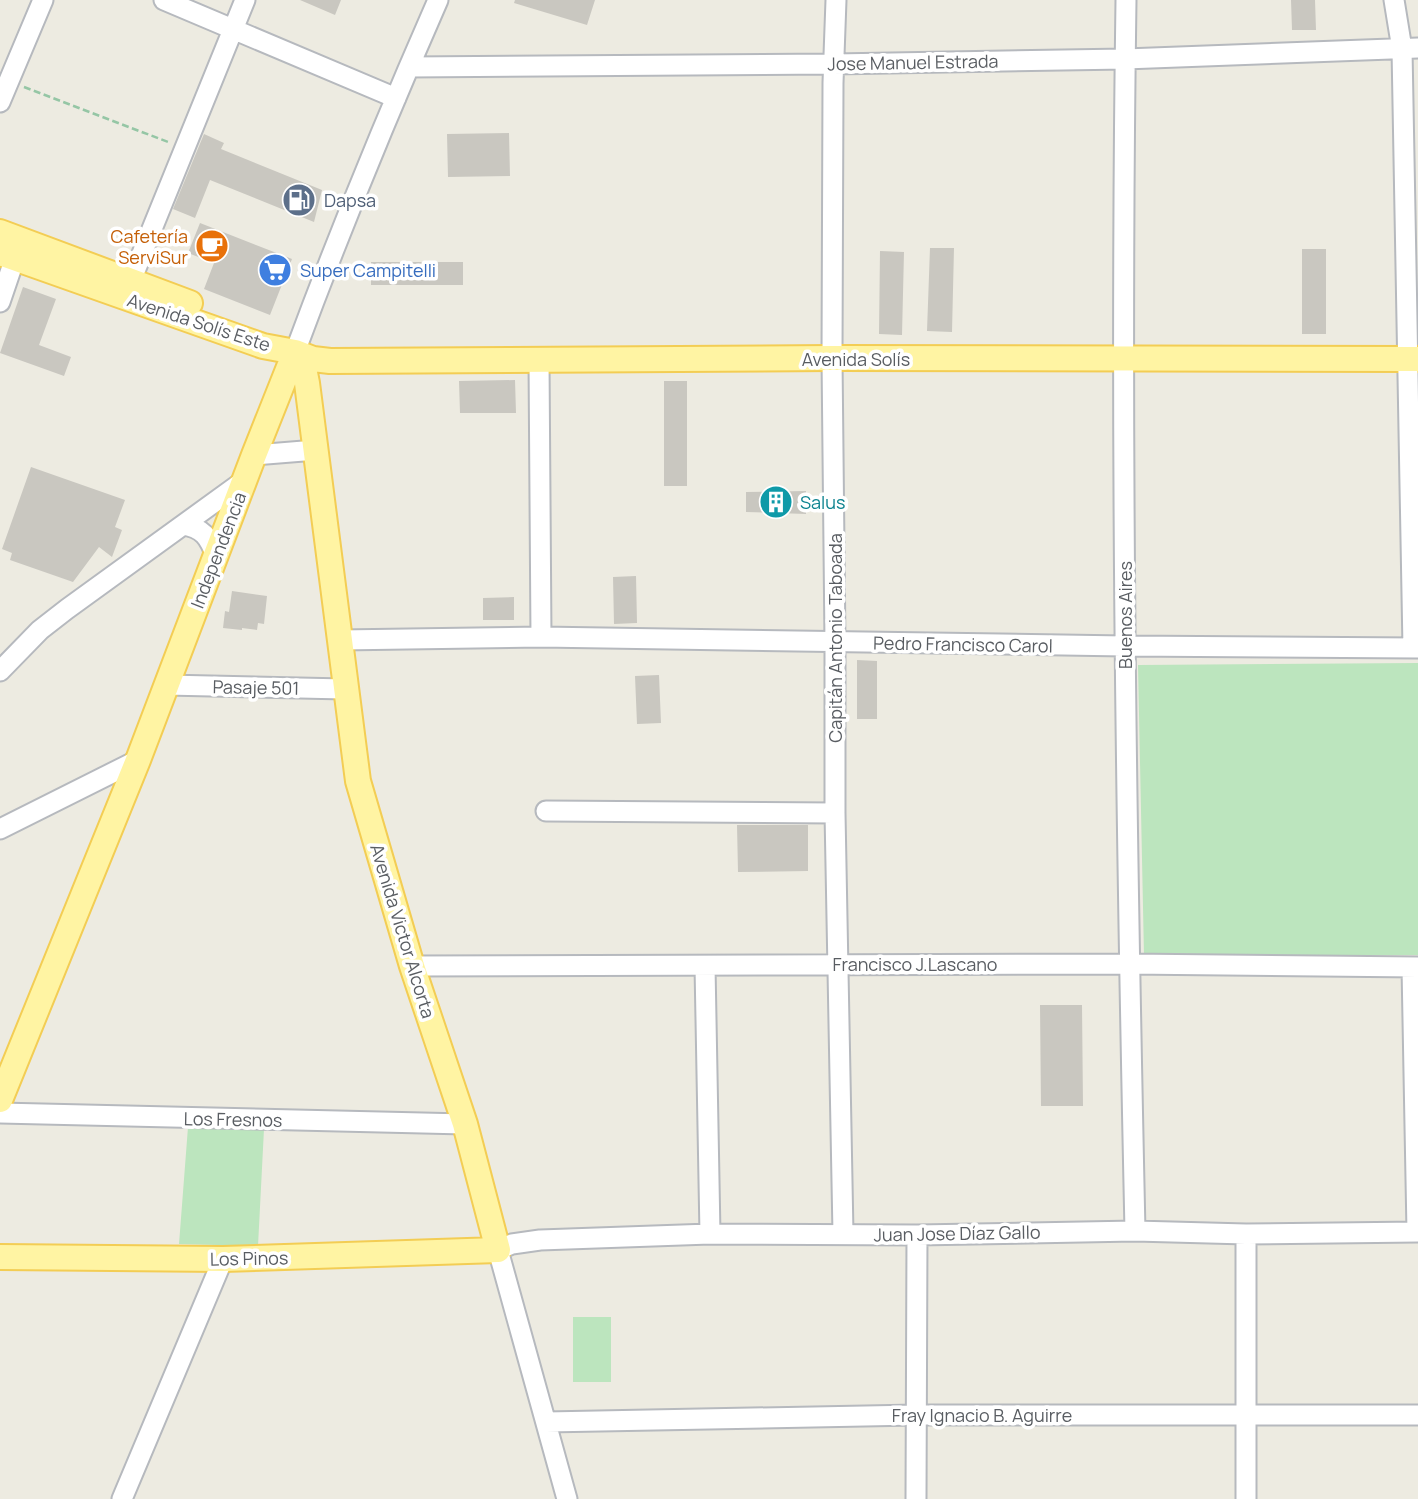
<svg xmlns="http://www.w3.org/2000/svg" width="1418" height="1499" font-family="Manrope,sans-serif">
	<style>
		.green { fill: #bce5be }
		.building { fill: #c9c7c0 }
		.lines { fill: none; stroke-linecap: round; stroke-linejoin: round }
		.minor-casing { stroke: #b6b9be; stroke-width: 23 }
		.major-casing { stroke: #f3cd54; stroke-width: 28 }
		.path { stroke: #95c6a5; stroke-width: 2.5; stroke-dasharray: 7 3.5; stroke-linecap: butt }
		.minor { stroke: #fff; stroke-width: 19 }
		.major { stroke: #fff4a3; stroke-width: 24 }
		.labels { text-anchor: middle; dominant-baseline: central; stroke-width: 7; stroke-linejoin: round; paint-order: stroke }
		.street-label { font-size: 18px; fill: #595d62; stroke: #fff }
		.service-label { font-size: 18px; fill: #4e5e75; stroke: #fff; text-anchor: start }
		.food-label { font-size: 18px; fill: #c56008; stroke: #fff; text-anchor: end }
		.shop-label { font-size: 18px; fill: #366cbe; stroke: #fff; text-anchor: start }
		.culture-label { font-size: 18px; fill: #0d838f; stroke: #fff; text-anchor: start }
	</style>
	<rect width="100%" height="100%" fill="#edebe1"/>
	<path class="green" d="M1418 663V955L1144 956 1138 665Z
		M188 1127 264 1129 258 1246 179 1244Z
		M573 1317H611V1382H573Z"/>
	<path class="building" d="M300 0H341L335 15Z
		M515 0H595L587 25 514 3Z
		M1291 0H1315L1316 30H1292Z
		M509 133 510 176 448 177 447 134Z
		M204 134 224 143 221 149 322 190 314 222 210 180 195 218 173 209Z
		M200 223 292 259 270 315 204 289 214 263 188 253Z
		M930 248H954L952 332 927 331Z
		M1302 249H1326V334H1302Z
		M880 251 904 252 902 335 879 334Z
		M371 262H463V285H371Z
		M23 287 56 299 39 345 71 357 64 376 0 353Z
		M515 380 516 413H460L459 381Z
		M664 381H687V486H664Z
		M31 467 125 500 115 527 122 530 112 557 99 547 73 582 10 560 12 553 2 549Z
		M806 491V514L746 512V492Z
		M636 576 637 623 614 624 613 577Z
		M232 591 267 596 264 624 258 623 257 630 242 628V630L223 628 225 611 229 612Z
		M514 597V620H483V598Z
		M857 660 877 661V719H857Z
		M659 675 661 723 637 724 635 676Z
		M737 825H808V871L738 872Z
		M1040 1005H1082L1083 1106H1041Z"/>
	<g class="lines">
		<defs>
			<path id="minor" d="M164 0 396 98
				M836 0 833 83 832 358 835 642V813L843 1234
				M1126 0C1120 410 1126 821 1135 1231
				M1394 0 1402 49 1413 648
				M409 67 834 64 1125 59 1418 48
				M0 102 43 0
				M126 293 245 0
				M0 302 19 246
				M295 352C339 233 387 116 438 0
				M539 360 541 637
				M254 455 316 450
				M183 525C203 528 209 537 216 556
				M340 640 541 637 1125 646 1418 648
				M0 671 40 630 67 609 245 480
				M166 685 345 689
				M546 811 835 813
				M0 829 138 760
				M412 966 1129 964 1418 967
				M705 966 710 1234
				M1412 967 1417 1232
				M0 1113 465 1124
				M546 1422 916 1415H1418
				M122 1499 223 1259
				M567 1499 498 1250 512 1244 540 1240 710 1234 917 1235 1135 1231 1246 1234 1418 1232
				M916 1499 917 1235
				M1246 1499V1234"/>
			<path id="major" d="M0 232 190 303
				M0 253 263 346 295 352 313 359 330 361 832 358 1418 359
				M0 1100 138 760 254 455 295 352
				M0 1257 223 1259 498 1250 465 1124 412 966 358 781 307 383 305 373 295 352"/>
		</defs>
		<use href="#minor" class="minor-casing"/>
		<use href="#major" class="major-casing"/>
		<path class="path" d="M24 87 168 142"/>
		<use href="#minor" class="minor"/>
		<use href="#major" class="major"/>
	</g>
	<defs>
		<symbol id="fuel-disc" viewBox="-11 -11 22 22"><circle r="9.5" fill="#5c6f8a" stroke="#fff"/><path d="M-5.5-6h7V0h2V4h1.3V-2.5L3-4.5l.8-.8L6-3V5H2.5V1h-1V6h-7ZM-4.2-4.7v3.2H.2V-4.7Z" fill="#fff"/></symbol>
		<symbol id="cafe-disc" viewBox="-11 -11 22 22"><circle r="9.5" fill="#e8710a" stroke="#fff"/><path d="M-5.5-4.5H6V0H3Q3 3.5 0 3.5H-2.5Q-5.5 3.5-5.5 0ZM3-3.2v2h1.7v-2ZM-6 4.5H4V6H-6Z" fill="#fff"/></symbol>
		<symbol id="supermarket-disc" viewBox="-11 -11 22 22"><circle r="9.5" fill="#3f7fe0" stroke="#fff"/><path d="M-6-5.5h2.5l.6 2H6L4.5 2H-2.5L-4.4-4H-6ZM-1.5 3.2a1.3 1.3 0 1 0 .1 0ZM3 3.2a1.3 1.3 0 1 0 .1 0Z" fill="#fff"/></symbol>
		<symbol id="building-disc" viewBox="-11 -11 22 22"><circle r="9.5" fill="#0f9aa8" stroke="#fff"/><path d="M-4-6H4V6H1V3H-1V6H-4ZM-2.5-4.3h1.7v1.8h-1.7ZM.8-4.3h1.7v1.8H.8ZM-2.5-1h1.7V.8h-1.7ZM.8-1h1.7V.8H.8Z" fill="#fff"/></symbol>
	</defs>
	<g fill-rule="evenodd">
		<use href="#fuel-disc" x="280" y="181" width="38" height="38"/>
		<use href="#cafe-disc" x="193" y="227" width="38" height="38"/>
		<use href="#supermarket-disc" x="256" y="251" width="38" height="38"/>
		<use href="#building-disc" x="757" y="483" width="38" height="38"/>
	</g>
	<g class="labels">
		<g class="street-label">
			<text transform="translate(913 62) rotate(-1)">Jose Manuel Estrada</text>
			<text transform="translate(199 322) rotate(18)">Avenida Solís Este</text>
			<text x="856" y="359">Avenida Solís</text>
			<text transform="translate(218 550) rotate(-69)">Independencia</text>
			<text transform="translate(1125 615) rotate(-90)">Buenos Aires</text>
			<text transform="translate(835 638) rotate(-90)">Capitán Antonio Taboada</text>
			<text transform="translate(963 644) rotate(1)">Pedro Francisco Carol</text>
			<text transform="translate(256 687) rotate(1)">Pasaje 501</text>
			<text transform="translate(403 931) rotate(73)">Avenida Victor Alcorta</text>
			<text x="915" y="964">Francisco J.Lascano</text>
			<text transform="translate(233 1119) rotate(1)">Los Fresnos</text>
			<text transform="translate(957 1233) rotate(-1)">Juan Jose Díaz Gallo</text>
			<text transform="translate(249 1258) rotate(-1)">Los Pinos</text>
			<text x="982" y="1415">Fray Ignacio B. Aguirre</text>
		</g>
		<g class="service-label">
			<text x="324" y="200">Dapsa</text>
		</g>
		<g class="food-label">
			<text x="188" y="236">Cafetería<tspan x="188" dy="21">ServiSur</tspan></text>
		</g>
		<g class="shop-label">
			<text x="300" y="270">Super Campitelli</text>
		</g>
		<g class="culture-label">
			<text x="800" y="502">Salus</text>
		</g>
	</g>
</svg>
